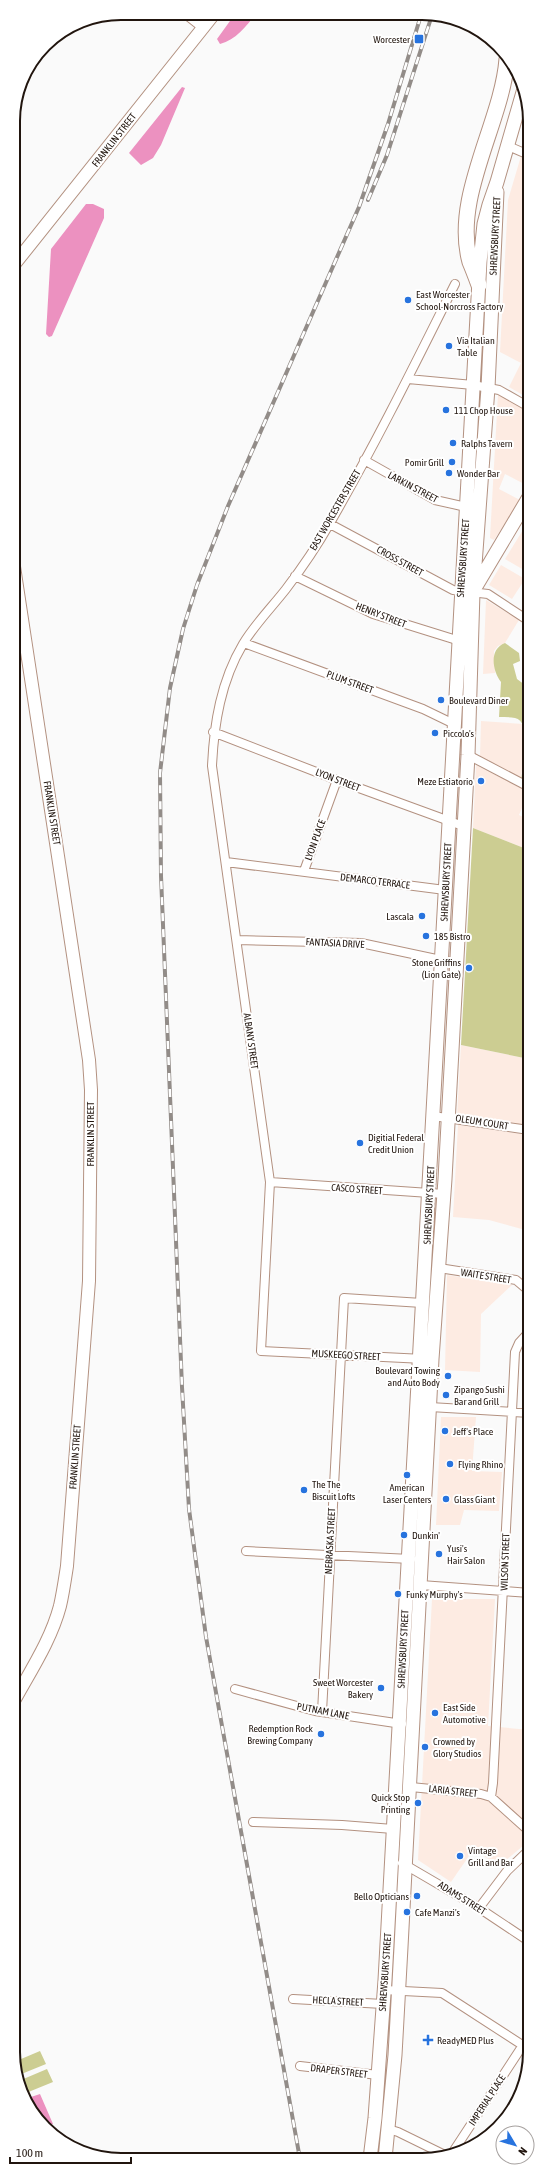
<svg xmlns="http://www.w3.org/2000/svg" width="543" height="2173" font-family="'Asap Condensed',sans-serif">
	<style>
		.built { fill: #fdebe2 }
		.green { fill: #cccd92 }
		.water { fill: #ec91c0 }
		.lines { fill: none; stroke-linecap: round; stroke-linejoin: round }
		.street-casing { stroke: #b39180; stroke-width: 10 }
		.secondary-casing { stroke: #b39180; stroke-width: 14 }
		.primary-casing { stroke: #b39180; stroke-width: 15 }
		.highway-casing { stroke: #b39180; stroke-width: 17 }
		.street { stroke: #fff; stroke-width: 8 }
		.secondary { stroke: #fff; stroke-width: 12 }
		.primary { stroke: #fff; stroke-width: 13 }
		.highway { stroke: #fff; stroke-width: 15 }
		.rail-casing { stroke: #928c88; stroke-width: 4 }
		.rail { stroke: #fff; stroke-width: 2.5; stroke-dasharray: 8; stroke-linecap: butt }
		.poi-dot { fill: #2773de; stroke: #fff; stroke-width: 1.5 }
		.labels { text-anchor: middle; dominant-baseline: central; stroke-width: 4; stroke-linejoin: round; paint-order: stroke }
		.poi-label { font-size: 10px; fill: #21150e; stroke: #fff; text-anchor: start }
		.street-label { font-size: 10px; fill: #21150e; stroke: #fff }
		.rim { fill: none; stroke: #21150e; stroke-width: 2 }
	</style>
	<rect width="100%" height="100%" fill="#fafafa"/>
	<path class="built" d="M521 156 529 161V385L523 395 509 387 521 363 500 352 508 200Z
		M498 394 529 412V484L528 486 505 474 499 489 520 500 494 540 490 538Z
		M529 520V573L505 559Z
		M501 565 525 579 512 599 489 585Z
		M486 600 519 620 505 643 498 646 494 651 495 673 483 674Z
		M481 721 523 724 526 733 521 780 480 757Z
		M476 765 529 792 519 815 529 820V850L473 828Z
		M461 1045 529 1059V1129L457 1116Z
		M458 1125 529 1135V1231L489 1220 453 1217Z
		M447 1275 512 1285 481 1314 480 1372 445 1370Z
		M441 1417H476L472 1471 502 1472 499 1511 464 1510 460 1525H436Z
		M432 1599H495L488 1726 530 1730V1840L499 1866 478 1852 471 1853 451 1882 418 1860Z"/>
	<path class="green" d="M505 643 519 653 520 661 513 664 517 679 529 688V784L521 780C523 766 533 722 515 718 510 717 504 717 499 717L501 682C492 670 489 649 505 643Z
		M473 828 529 850V1059L461 1045Z
		M40 2051 46 2064 19 2075 14 2062Z
		M47 2069 53 2082 26 2093 21 2080Z"/>
	<path class="water" d="M235 14H256C246 26 236 40 220 44L217 39Z
		M182 87 185 88 161 145 153 158 141 165 129 153Z
		M86 204H93L104 209V218L52 336 49 337 46 334 51 249Z
		M40 2094 53 2124 45 2127 40 2124 28 2098Z"/>
	<g class="lines">
		<defs>
			<path id="street" d="M184 13 203 28
				M508 146 529 155
				M408 379 473 385 499 390 529 407
				M364 460 435 500 466 507
				M330 524 453 590 488 594 529 621
				M295 576 373 614 463 642
				M244 643 423 709 454 724
				M213 732 337 780 463 826
				M468 755 529 787
				M226 862 445 890
				M304 871 337 780
				M237 940 361 943 455 963
				M433 1116 529 1130
				M270 1182 444 1194
				M439 1268 516 1280 529 1291
				M424 1359 261 1351 270 1182 212 766C214 723 221 681 243 644 255 624 272 607 286 589 302 568 317 546 330 523 375 445 415 364 455 284
				M430 1407 530 1413
				M246 1551 411 1559
				M421 1585 530 1593
				M235 1689 315 1711 402 1724
				M322 1712 344 1298 422 1303
				M411 1787 481 1794 491 1797 530 1832
				M491 1797 493 1783 515 1352 519 1343 530 1331
				M253 1822 342 1825 393 1829
				M402 1863 479 1908 530 1942
				M479 1908 507 1871 530 1849
				M384 1990 442 1993 530 2050
				M293 1999 383 2004
				M300 2066 378 2075
				M388 2129 398 2132 447 2156
				M451 2155 523 2045"/>
			<path id="secondary" d="M13 266 214 14
				M13 560 89 1060 91 1090 89 1281 67 1566C65 1579 63 1593 60 1606 51 1640 31 1670 14 1701"/>
			<path id="primary" d="M475 588 529 497
				M370 2159 375 2118 385 1980 480 262 484 224 489 205 497 182 523 92
				M385 2159 395 2055 401 1947 432 1359 445 1179 468 755 473 592 488 388 497 192"/>
			<path id="highway" d="M479 285C476 277 473 269 470 262 452 197 502 123 507 59"/>
		</defs>
		<use href="#street" class="street-casing"/>
		<use href="#secondary" class="secondary-casing"/>
		<use href="#primary" class="primary-casing"/>
		<use href="#highway" class="highway-casing"/>
		<use href="#street" class="street"/>
		<use href="#secondary" class="secondary"/>
		<use href="#primary" class="primary"/>
		<use href="#highway" class="highway"/>
		<defs>
			<path id="rail" d="M368 200 387 155 432 15
				M300 2159 206 1637 189 1509 182 1387 161 876 160 773 170 688 183 629 197 585 228 506 359 207 388 124 421 15"/>
		</defs>
		<use href="#rail" class="rail-casing"/>
		<use href="#rail" class="rail"/>
	</g>
	<g class="poi-dot">
		<rect x="414" y="34" width="10" height="10" rx="2"/>
		<circle cx="408" cy="300" r="4"/>
		<circle cx="449" cy="346" r="4"/>
		<circle cx="446" cy="410" r="4"/>
		<circle cx="453" cy="443" r="4"/>
		<circle cx="452" cy="462" r="4"/>
		<circle cx="449" cy="473" r="4"/>
		<circle cx="441" cy="700" r="4"/>
		<circle cx="435" cy="733" r="4"/>
		<circle cx="481" cy="781" r="4"/>
		<circle cx="422" cy="916" r="4"/>
		<circle cx="426" cy="936" r="4"/>
		<circle cx="469" cy="968" r="4"/>
		<circle cx="360" cy="1143" r="4"/>
		<circle cx="448" cy="1376" r="4"/>
		<circle cx="446" cy="1395" r="4"/>
		<circle cx="445" cy="1431" r="4"/>
		<circle cx="450" cy="1464" r="4"/>
		<circle cx="407" cy="1475" r="4"/>
		<circle cx="304" cy="1490" r="4"/>
		<circle cx="446" cy="1499" r="4"/>
		<circle cx="404" cy="1535" r="4"/>
		<circle cx="439" cy="1554" r="4"/>
		<circle cx="398" cy="1594" r="4"/>
		<circle cx="381" cy="1688" r="4"/>
		<circle cx="435" cy="1713" r="4"/>
		<circle cx="321" cy="1734" r="4"/>
		<circle cx="425" cy="1747" r="4"/>
		<circle cx="418" cy="1803" r="4"/>
		<circle cx="460" cy="1856" r="4"/>
		<circle cx="417" cy="1896" r="4"/>
		<circle cx="407" cy="1912" r="4"/>
		<path d="M426 2034h4v4h4v4h-4v4h-4v-4h-4v-4h4z"/>
	</g>
	<g class="labels">
		<g class="poi-label">
			<text x="410" y="39" text-anchor="end">Worcester</text>
			<text x="416" y="294">East Worcester<tspan x="416" dy="12">School-Norcross Factory</tspan></text>
			<text x="457" y="340">Via Italian<tspan x="457" dy="12">Table</tspan></text>
			<text x="454" y="410">111 Chop House</text>
			<text x="461" y="443">Ralphs Tavern</text>
			<text x="444" y="462" text-anchor="end">Pomir Grill</text>
			<text x="457" y="473">Wonder Bar</text>
			<text x="449" y="700">Boulevard Diner</text>
			<text x="443" y="733">Piccolo's</text>
			<text x="473" y="781" text-anchor="end">Meze Estiatorio</text>
			<text x="414" y="916" text-anchor="end">Lascala</text>
			<text x="434" y="936">185 Bistro</text>
			<text x="461" y="962" text-anchor="end">Stone Griffins<tspan x="461" dy="12">(Lion Gate)</tspan></text>
			<text x="368" y="1137">Digitial Federal<tspan x="368" dy="12">Credit Union</tspan></text>
			<text x="440" y="1370" text-anchor="end">Boulevard Towing<tspan x="440" dy="12">and Auto Body</tspan></text>
			<text x="454" y="1389">Zipango Sushi<tspan x="454" dy="12">Bar and Grill</tspan></text>
			<text x="453" y="1431">Jeff's Place</text>
			<text x="458" y="1464">Flying Rhino</text>
			<text x="312" y="1484">The The<tspan x="312" dy="12">Biscuit Lofts</tspan></text>
			<text x="407" y="1487" text-anchor="middle">American<tspan x="407" dy="12">Laser Centers</tspan></text>
			<text x="454" y="1499">Glass Giant</text>
			<text x="412" y="1535">Dunkin'</text>
			<text x="447" y="1548">Yusi's<tspan x="447" dy="12">Hair Salon</tspan></text>
			<text x="406" y="1594">Funky Murphy's</text>
			<text x="373" y="1682" text-anchor="end">Sweet Worcester<tspan x="373" dy="12">Bakery</tspan></text>
			<text x="443" y="1707">East Side<tspan x="443" dy="12">Automotive</tspan></text>
			<text x="313" y="1728" text-anchor="end">Redemption Rock<tspan x="313" dy="12">Brewing Company</tspan></text>
			<text x="433" y="1741">Crowned by<tspan x="433" dy="12">Glory Studios</tspan></text>
			<text x="410" y="1797" text-anchor="end">Quick Stop<tspan x="410" dy="12">Printing</tspan></text>
			<text x="468" y="1850">Vintage<tspan x="468" dy="12">Grill and Bar</tspan></text>
			<text x="409" y="1896" text-anchor="end">Bello Opticians</text>
			<text x="415" y="1912">Cafe Manzi's</text>
			<text x="437" y="2040">ReadyMED Plus</text>
		</g>
		<g class="street-label">
			<text transform="translate(114 140) rotate(-52)">FRANKLIN STREET</text>
			<text transform="translate(495 236) rotate(-87)">SHREWSBURY STREET</text>
			<text transform="translate(413 487) rotate(28)">LARKIN STREET</text>
			<text transform="translate(335 510) rotate(-60)">EAST WORCESTER STREET</text>
			<text transform="translate(463 558) rotate(-86)">SHREWSBURY STREET</text>
			<text transform="translate(400 561) rotate(29)">CROSS STREET</text>
			<text transform="translate(381 615) rotate(21)">HENRY STREET</text>
			<text transform="translate(350 682) rotate(20)">PLUM STREET</text>
			<text transform="translate(338 780) rotate(21)">LYON STREET</text>
			<text transform="translate(52 813) rotate(81)">FRANKLIN STREET</text>
			<text transform="translate(315 840) rotate(-70)">LYON PLACE</text>
			<text transform="translate(375 881) rotate(7)">DEMARCO TERRACE</text>
			<text transform="translate(446 882) rotate(-87)">SHREWSBURY STREET</text>
			<text transform="translate(335 943) rotate(3)">FANTASIA DRIVE</text>
			<text transform="translate(251 1041) rotate(82)">ALBANY STREET</text>
			<text transform="translate(482 1122) rotate(9)">OLEUM COURT</text>
			<text transform="translate(90 1134) rotate(-90)">FRANKLIN STREET</text>
			<text transform="translate(357 1189) rotate(4)">CASCO STREET</text>
			<text transform="translate(429 1205) rotate(-87)">SHREWSBURY STREET</text>
			<text transform="translate(486 1276) rotate(9)">WAITE STREET</text>
			<text transform="translate(346 1355) rotate(3)">MUSKEEGO STREET</text>
			<text transform="translate(75 1457) rotate(-86)">FRANKLIN STREET</text>
			<text transform="translate(330 1541) rotate(-87)">NEBRASKA STREET</text>
			<text transform="translate(505 1562) rotate(-88)">WILSON STREET</text>
			<text transform="translate(403 1649) rotate(-87)">SHREWSBURY STREET</text>
			<text transform="translate(323 1711) rotate(11)">PUTNAM LANE</text>
			<text transform="translate(453 1791) rotate(6)">LARIA STREET</text>
			<text transform="translate(462 1898) rotate(32)">ADAMS STREET</text>
			<text transform="translate(385 1972) rotate(-86)">SHREWSBURY STREET</text>
			<text transform="translate(338 2001) rotate(3)">HECLA STREET</text>
			<text transform="translate(339 2071) rotate(7)">DRAPER STREET</text>
			<text transform="translate(487 2100) rotate(-57)">IMPERIAL PLACE</text>
		</g>
	</g>
	<path d="M0 0H543V2173H0ZM121 20H422A101 101 0 0 1 523 121V2052A101 101 0 0 1 422 2153H121A101 101 0 0 1 20 2052V121A101 101 0 0 1 121 20Z" fill="#fff" fill-rule="evenodd"/>
	<path class="rim" d="M121 20H422A101 101 0 0 1 523 121V2052A101 101 0 0 1 422 2153H121A101 101 0 0 1 20 2052V121A101 101 0 0 1 121 20Z"/>
	<g transform="translate(515 2145) rotate(128)"><circle r="19" fill="#ffffff" stroke="#a6a19f"/>
	<path d="M0-3L7 15L0 10L-7 15Z" fill="#2773de"/>
	<text y="-6" font-size="11" font-weight="bold" text-anchor="middle" fill="#21150e">N</text>
	</g>
	<path d="M10 2157v6h121v-6" fill="none" stroke="#21150e" stroke-width="2"/>
	<text x="16" y="2157" font-size="12" fill="#21150e" stroke="#ffffff" stroke-width="3" paint-order="stroke">100 m</text>
</svg>
